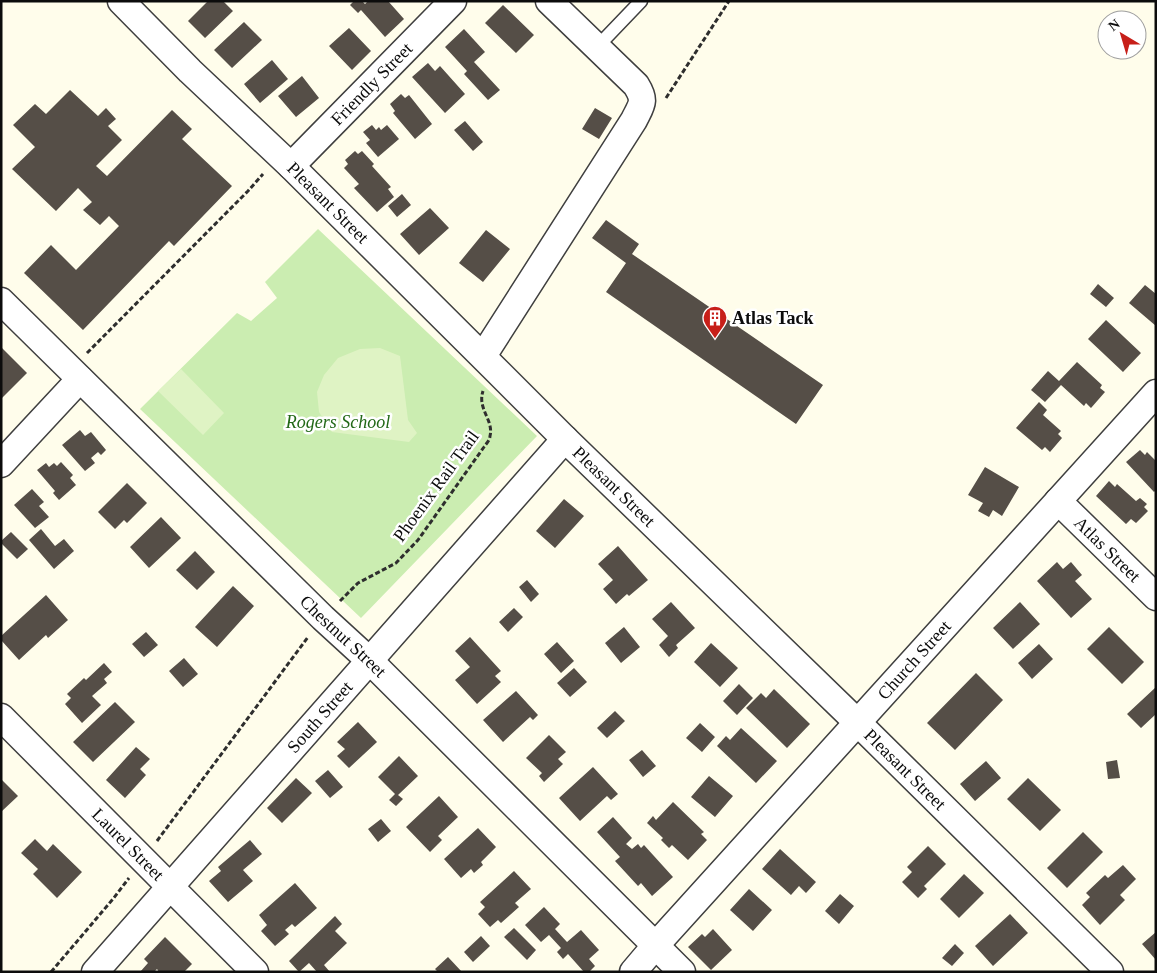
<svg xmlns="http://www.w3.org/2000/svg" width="1157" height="973" font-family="Georgia,serif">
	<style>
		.park { fill: #cbedb1 }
		.pitch { fill: #dff3c4 }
		.building { fill: #554e47 }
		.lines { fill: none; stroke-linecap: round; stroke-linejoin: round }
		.service-casing { stroke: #3f3f3f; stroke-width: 15 }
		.minor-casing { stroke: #3f3f3f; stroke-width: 29 }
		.path { stroke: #2e2e2e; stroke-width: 3; stroke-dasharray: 5 2.5; stroke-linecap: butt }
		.service { stroke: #fff; stroke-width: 12 }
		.minor { stroke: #fff; stroke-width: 26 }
		.labels { text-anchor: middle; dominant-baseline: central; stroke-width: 5; stroke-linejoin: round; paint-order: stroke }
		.street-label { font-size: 18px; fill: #0c0c0c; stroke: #fff }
		.poi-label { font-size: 18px; font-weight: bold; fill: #0c0c0c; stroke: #fff; text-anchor: start }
		.park-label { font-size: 18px; font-style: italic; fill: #226817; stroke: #fff }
	</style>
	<rect width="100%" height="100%" fill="#fffdeb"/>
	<path class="park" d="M318 229 537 436 361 618 140 409 237 313 251 321 277 298 265 282Z"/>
	<path class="pitch" d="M380 348 400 356 408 420 417 433 409 442 332 432 319 412 317 392 324 375 338 358 360 349Z
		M181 369 224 413 203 435 158 391Z"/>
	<path class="building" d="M208 1H223L233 11 205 38 188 21Z
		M354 1H362L365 4 368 1H388L404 19 385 37 361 10 358 13 350 5Z
		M503 5 534 35 516 53 485 23Z
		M244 22 262 40 232 68 214 50Z
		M349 28 371 51 352 70 329 46Z
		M464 29 485 52 474 62 500 90 488 100 464 74 467 71 445 47Z
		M272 60 288 79 260 103 244 84Z
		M428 63 435 71 440 66 465 94 445 113 412 77Z
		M302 76 319 98 296 117 278 96Z
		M70 90 98 116 106 108 116 119 108 126 122 140 96 166 107 176 172 110 192 129 182 139 232 186 174 246 169 241 83 330 24 273 51 245 76 270 119 226 109 216 100 225 83 210 92 202 78 188 56 211 12 169 35 147 13 125 35 104 46 114Z
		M401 94 405 98 409 95 432 124 415 139 393 113 395 111 390 104Z
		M595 108 612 118 599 139 582 129Z
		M465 121 483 142 473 151 454 130Z
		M372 125 376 130 379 127 381 130 387 125 399 139 378 157 366 143 370 140 363 132Z
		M355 151 358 154 362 151 374 164 372 166 391 187 388 189 394 197 377 212 354 188 359 184 344 168 348 164 345 160Z
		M402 194 411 205 397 217 388 206Z
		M430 208 449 228 419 255 400 234Z
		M606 220 639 244 632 254 823 385 796 424 606 292 626 263 592 238Z
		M486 230 510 249 483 282 459 263Z
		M1098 284 1114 298 1106 307 1090 294Z
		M1145 285 1156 294V326L1129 303Z
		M1106 320 1141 353 1123 372 1088 339Z
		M2 348 27 373 1 399V350Z
		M1077 362 1102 385 1100 388 1105 392 1091 408 1086 403 1084 406 1061 385 1045 402 1031 390 1048 371 1059 381Z
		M1039 402 1047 410 1043 415 1061 431 1058 434 1062 438 1050 452 1045 447 1042 450 1016 428Z
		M80 430 85 436 91 432 106 450 101 455 98 452 91 458 95 463 85 471 62 445Z
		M1140 450 1145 455 1147 452 1156 461V490L1154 492 1126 462Z
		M61 462 73 475 70 478 76 485 59 500 53 493 55 491 37 470 46 463 49 467 54 463 57 466Z
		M985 467 1019 487 1002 516 993 510 989 517 978 511 983 503 968 495Z
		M1109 481 1115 487 1117 484 1136 501 1140 498 1147 504 1144 507 1148 511 1136 523 1131 519 1126 524 1096 496Z
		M127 483 147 503 127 523 124 520 115 529 98 512Z
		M32 489 44 502 39 506 49 517 35 528 14 505Z
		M564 499 584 516 555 548 536 531Z
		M161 517 181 538 149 568 130 547Z
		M41 529 55 546 64 539 74 551 54 569 29 540Z
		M11 532 28 549 17 559 1 543V541Z
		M618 546 648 580 629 596 627 594 616 604 603 589 613 580 598 564Z
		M195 551 215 572 197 590 176 570Z
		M1057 562 1063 569 1071 562 1082 575 1075 581 1092 599 1071 618 1037 581Z
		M527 580 539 594 531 602 519 587Z
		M233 586 254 606 217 647 195 627Z
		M46 595 68 620 48 638 46 635 19 660 1 640V636Z
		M671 602 695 628 676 645 678 648 669 657 659 645 668 636 652 619Z
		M1020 602 1040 624 1013 649 993 628Z
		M514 608 523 617 508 632 499 622Z
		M624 627 640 647 621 663 605 643Z
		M1109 627 1144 662 1122 684 1087 649Z
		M146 632 158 645 144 657 132 644Z
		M470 637 501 671 495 676 501 682 477 704 455 680 470 667 455 651Z
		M557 642 574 661 561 673 544 654Z
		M711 643 738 668 720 687 694 662Z
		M1039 644 1053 659 1032 679 1018 663Z
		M184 658 198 674 183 687 169 671Z
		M104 663 112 672 104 679 107 683 92 696 101 705 82 723 65 704 71 698 67 694 84 678 86 680Z
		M574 668 587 682 570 697 557 683Z
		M976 673 1003 700 955 750 927 723Z
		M739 684 753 698 737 715 723 701Z
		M1156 687V714L1141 728 1127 714Z
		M774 689 810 724 787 748 746 708 761 693 766 698Z
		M516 691 538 715 533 720 530 717 503 742 483 720Z
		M115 702 135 722 93 762 73 742Z
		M615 711 625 721 607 738 597 728Z
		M358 722 377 742 349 768 337 756 345 749 337 742Z
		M700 723 715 737 702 752 686 738Z
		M741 728 777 761 756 783 717 746 726 736 730 740Z
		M549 735 566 752 558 759 563 764 544 782 539 776 542 773 526 758Z
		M136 747 150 759 140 769 146 775 125 798 106 780Z
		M642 750 656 766 643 777 629 760Z
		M399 756 418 776 398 795 403 799 396 806 389 800 395 794 378 777Z
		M1117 760 1120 778 1108 779 1106 762Z
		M986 761 1001 778 975 801 960 784Z
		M593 767 618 794 611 800 607 796 580 821 559 798Z
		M328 770 343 787 330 798 315 781Z
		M709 776 733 796 715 817 691 797Z
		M296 778 312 793 282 823 267 808Z
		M1028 778 1061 810 1040 831 1007 799Z
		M1 779 18 796 1 812Z
		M439 796 458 817 438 836 442 840 430 852 406 827Z
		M673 802 704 832 701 834 707 840 688 860 672 845 669 848 661 840 663 838 647 823 653 816 656 820Z
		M613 817 632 838 626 844 632 849 638 844 641 848 644 845 673 877 652 896 641 883 638 886 615 861 620 857 597 832Z
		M381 819 391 831 378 842 368 829Z
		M478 828 496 847 481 862 483 865 474 873 471 869 461 878 444 859Z
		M1083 832 1103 852 1067 888 1047 868Z
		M35 839 47 851 53 844 82 872 57 898 33 874 38 869 21 853Z
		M250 840 262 854 243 870 253 881 228 902 209 881 221 871 218 867Z
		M928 846 946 864 924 886 927 889 918 898 902 882 912 872 907 867Z
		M780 849 816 882 806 893 799 886 791 895 762 869Z
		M1123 865 1136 879 1120 895 1125 900 1100 925 1082 905 1090 897 1086 893 1105 875 1108 878Z
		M514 871 531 889 515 903 519 907 501 923 498 920 490 927 478 914 485 907 480 902Z
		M964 874 984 893 959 918 940 899Z
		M295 883 317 908 295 927 292 924 285 930 289 934 275 946 261 931 267 925 259 915Z
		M749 889 772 910 753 931 730 910Z
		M840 894 854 906 839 924 825 911Z
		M544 907 560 924 555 929 567 942 581 930 599 950 589 959 595 966 589 972H584L568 954 563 959 557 952 561 948 549 935 541 942 525 925Z
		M1010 914 1028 933 993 966 975 946Z
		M335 916 342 924 335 931 347 943 324 965 330 972H317L309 963 299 972 289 961Z
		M514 928 536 950 527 960 504 937Z
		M713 929 732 950 711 970 688 947 702 934 705 937Z
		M1156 932V960L1142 944Z
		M481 936 490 946 473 962 464 952Z
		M165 937 192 964 184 972H159L157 969 154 972H140L148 963 144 959Z
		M955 944 964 953 952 966 942 958Z
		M448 957 462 972H438L435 969Z"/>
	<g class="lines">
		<defs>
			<path id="service" d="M597 47 641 1"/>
			<g id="minor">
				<path id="s1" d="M121 1 190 71 291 166 495 369 565 439 857 722 1110 972"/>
				<path id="s2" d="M291 166 453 1"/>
				<path id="s3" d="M1 301 323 618 370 661 682 972"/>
				<path d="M483 356 634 120C642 104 646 101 636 85L549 1"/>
				<path d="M1 464 80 379"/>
				<path id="s4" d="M1058 501 1156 597"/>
				<path id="s5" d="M1 717 255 972"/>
				<path id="s6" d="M95 972 565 439"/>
				<path id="s7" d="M633 972 655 946 1156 393"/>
			</g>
		</defs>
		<use href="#service" class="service-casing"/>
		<use href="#minor" class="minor-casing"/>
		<path class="path" d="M666 98 729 1
			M87 353 248 191 263 174
			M340 601 358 583 396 563 418 540 484 447C486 444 490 440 490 436 494 420 477 409 483 391
			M157 841 308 637
			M51 972 113 899 129 878"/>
		<use href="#service" class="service"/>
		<use href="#minor" class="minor"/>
	</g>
	<defs>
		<symbol id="building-pin" viewBox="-11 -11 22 30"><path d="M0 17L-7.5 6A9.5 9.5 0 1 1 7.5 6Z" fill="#c71f19" stroke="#fff"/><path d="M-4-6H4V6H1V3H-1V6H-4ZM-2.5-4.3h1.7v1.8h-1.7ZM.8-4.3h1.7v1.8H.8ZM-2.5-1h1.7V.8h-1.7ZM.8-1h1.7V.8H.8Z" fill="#fff"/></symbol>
	</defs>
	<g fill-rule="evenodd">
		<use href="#building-pin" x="701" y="304" width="28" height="38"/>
	</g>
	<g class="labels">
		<g class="street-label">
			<text stroke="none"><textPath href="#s2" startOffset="115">Friendly Street</textPath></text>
			<text stroke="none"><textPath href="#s1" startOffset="289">Pleasant Street</textPath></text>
			<text transform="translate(436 486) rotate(-54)">Phoenix Rail Trail</text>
			<text stroke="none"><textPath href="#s1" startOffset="692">Pleasant Street</textPath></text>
			<text stroke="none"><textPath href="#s4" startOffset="69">Atlas Street</textPath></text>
			<text stroke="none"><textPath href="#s3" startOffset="479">Chestnut Street</textPath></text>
			<text stroke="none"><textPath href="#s7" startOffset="420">Church Street</textPath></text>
			<text stroke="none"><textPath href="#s6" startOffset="340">South Street</textPath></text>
			<text stroke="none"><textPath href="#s1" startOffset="1098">Pleasant Street</textPath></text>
			<text stroke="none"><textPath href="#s5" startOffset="180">Laurel Street</textPath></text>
		</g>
		<g class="poi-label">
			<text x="732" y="318">Atlas Tack</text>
		</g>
		<g class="park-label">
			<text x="338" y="422">Rogers School</text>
		</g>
	</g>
	<rect width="1157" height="973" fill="none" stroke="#0c0c0c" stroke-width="5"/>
	<g transform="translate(1122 35) rotate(322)"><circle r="24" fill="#ffffff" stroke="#9e9e9e"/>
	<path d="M0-4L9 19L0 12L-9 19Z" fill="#c71f19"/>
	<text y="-8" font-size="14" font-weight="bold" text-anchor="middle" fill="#0c0c0c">N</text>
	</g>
</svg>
